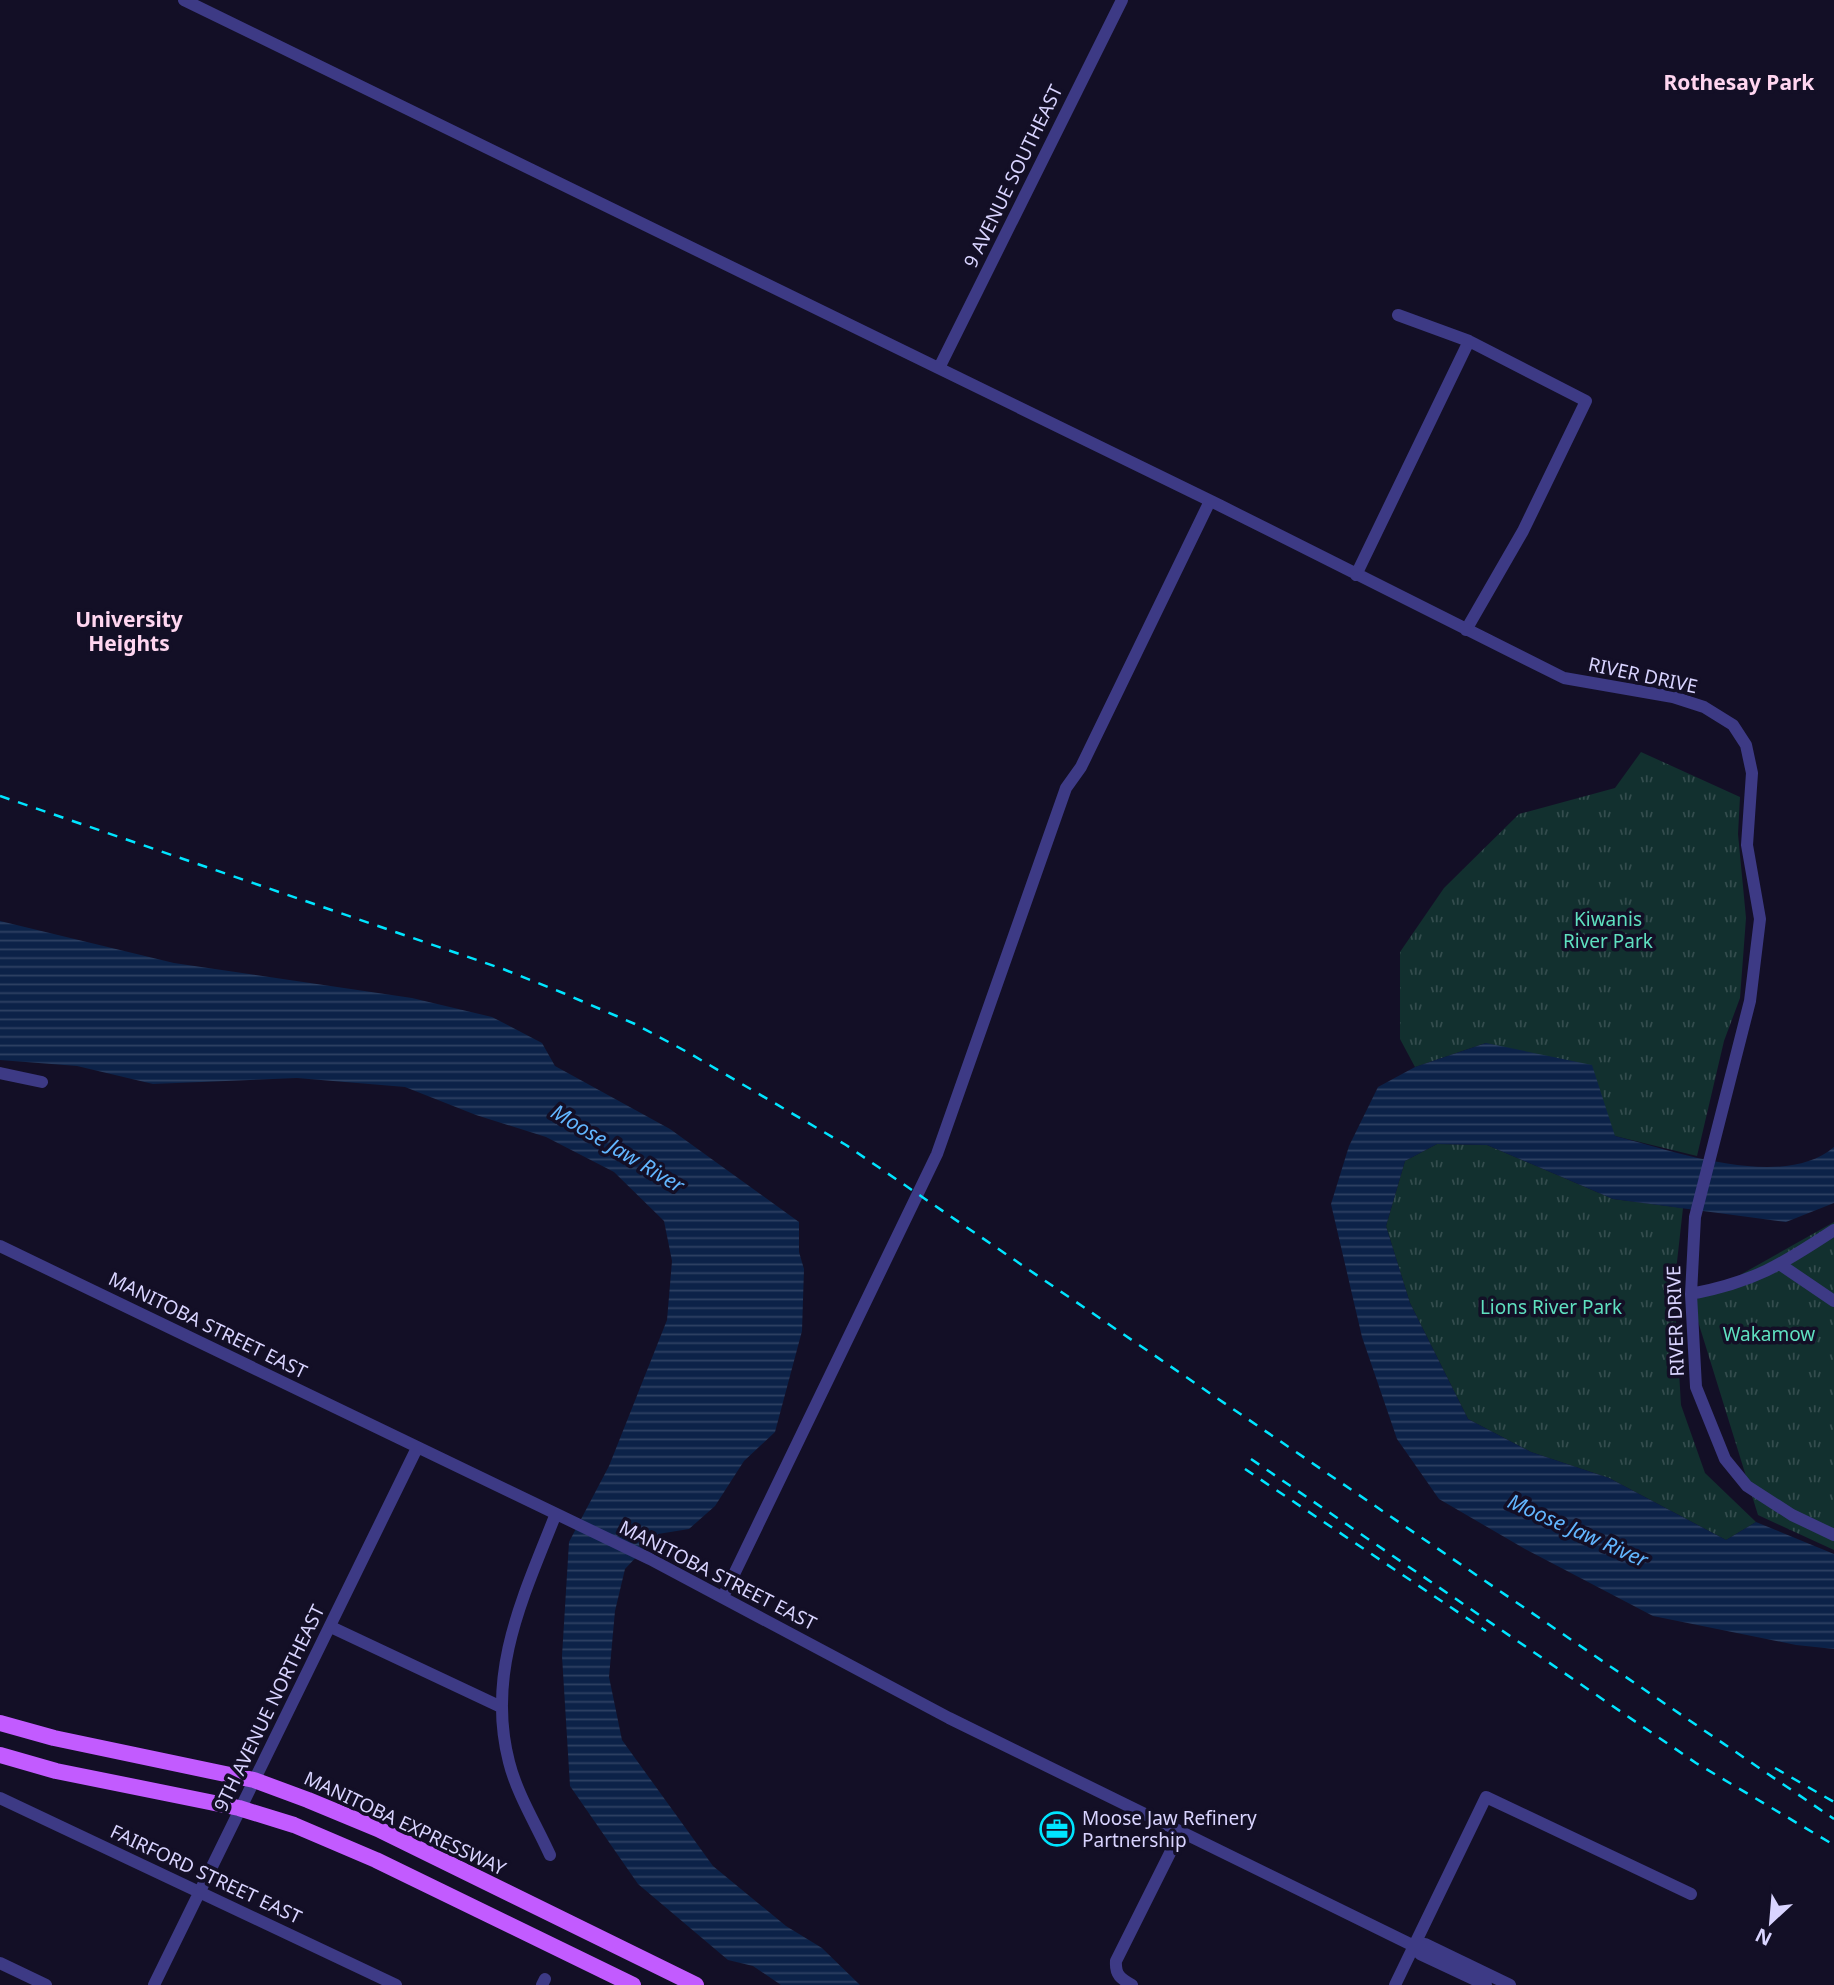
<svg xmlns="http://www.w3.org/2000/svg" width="1834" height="1985" font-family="'Noto Sans',sans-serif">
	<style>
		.park { fill: url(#park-tufts) }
		.water { fill: url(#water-rules) }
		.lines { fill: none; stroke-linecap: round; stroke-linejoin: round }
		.minor { stroke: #3d3a85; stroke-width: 12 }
		.major { stroke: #c25bff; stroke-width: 16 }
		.rail { stroke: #00e5ff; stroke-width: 2.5; stroke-dasharray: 10 9; stroke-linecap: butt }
		.labels { text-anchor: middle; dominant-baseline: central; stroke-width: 7; stroke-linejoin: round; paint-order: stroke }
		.street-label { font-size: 19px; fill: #d9d4ff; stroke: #130f26 }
		.park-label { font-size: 19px; fill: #5fe0c0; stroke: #130f26 }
		.poi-label { font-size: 19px; fill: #d9d4ff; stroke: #130f26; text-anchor: start }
		.neighbourhood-label { font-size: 21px; font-weight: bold; fill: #ffd6f0; stroke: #130f26 }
		.water-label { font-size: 21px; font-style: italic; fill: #62b6ff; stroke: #130f26 }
	</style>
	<defs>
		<pattern id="park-tufts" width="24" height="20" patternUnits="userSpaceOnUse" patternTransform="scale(1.75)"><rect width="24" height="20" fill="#12302f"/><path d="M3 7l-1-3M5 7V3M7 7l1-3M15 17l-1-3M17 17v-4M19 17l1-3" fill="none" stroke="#344d4e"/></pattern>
		<pattern id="water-rules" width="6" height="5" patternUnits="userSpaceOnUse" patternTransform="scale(1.75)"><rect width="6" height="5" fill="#0c2248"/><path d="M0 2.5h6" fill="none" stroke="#2f4163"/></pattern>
	</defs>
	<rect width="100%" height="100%" fill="#130f26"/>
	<path class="park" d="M1641 752 1740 797 1738 834 1746 918 1740 998 1724 1041 1697 1156 1615 1136 1486 1043 1415 1067 1400 1039V952L1444 888 1519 814 1615 788Z
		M1437 1144 1487 1145 1613 1199 1683 1208 1674 1289 1681 1405 1705 1473 1756 1522 1726 1540 1609 1478 1531 1452 1468 1419 1410 1303 1386 1226 1405 1161Z
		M1834 1222V1550L1758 1515 1692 1302Z"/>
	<path class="water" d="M0 921 174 963 412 998 492 1017 542 1043 555 1066 670 1129 799 1222V1252L804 1269 802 1331 775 1432 744 1461 715 1506 689 1529 658 1534 625 1569 615 1611 609 1677 622 1740 713 1866 786 1926 822 1948 860 1985H781L753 1966 728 1960 638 1884 570 1786 562 1656 569 1542 609 1466 667 1320 672 1261 664 1221 614 1172 546 1137 476 1115 405 1087 297 1078 153 1084 77 1066 0 1060Z
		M1486 1043 1592 1065 1615 1136C1674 1151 1783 1191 1834 1147V1203L1786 1222 1613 1199 1487 1145 1437 1144 1405 1161 1386 1226 1410 1303 1468 1419 1531 1452 1609 1478 1726 1540 1756 1522 1834 1554V1649L1796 1645 1653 1616 1525 1549 1439 1499 1397 1439 1362 1337 1331 1204 1349 1146 1378 1087 1415 1067Z"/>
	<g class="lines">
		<path class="minor" d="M184 0 1221 506 1564 678 1673 697 1704 707 1733 725 1746 745 1752 773 1747 845 1760 919 1750 1001 1695 1217 1691 1294 1696 1387 1725 1459 1747 1486 1792 1515 1834 1535
			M1398 315 1469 341 1586 401 1523 531 1466 630
			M939 368 1122 0
			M1356 575 1469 341
			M0 1073 42 1082
			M0 1246 650 1559 949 1718 1414 1946 1420 1954 1486 1985
			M1781 1265 1834 1301
			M1691 1294C1754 1282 1781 1265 1834 1230
			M723 1597 937 1154 1066 788 1081 767 1210 501
			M331 1627 499 1706
			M0 1798 396 1985
			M550 1855C537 1826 517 1794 509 1762 486 1673 523 1597 555 1516
			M1414 1946 1425 1944 1510 1985
			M0 1963 46 1985
			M154 1985 417 1448
			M542 1985 545 1979
			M1132 1985C1121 1979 1115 1975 1116 1961L1180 1833
			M1395 1985 1486 1797 1691 1894"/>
		<path class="major" d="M0 1723 54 1738 254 1780 308 1800 378 1829 696 1985
			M0 1755 56 1771 239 1808 294 1825 376 1860 633 1985"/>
		<path class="rail" d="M0 796 503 969 563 993 635 1024 689 1053 846 1145 1834 1819
			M1251 1459 1696 1763 1834 1845
			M1245 1469 1486 1631
			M1775 1768 1834 1802"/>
	</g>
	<defs>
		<symbol id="office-ring" viewBox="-11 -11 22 22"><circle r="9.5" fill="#130f26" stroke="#00e5ff" stroke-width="1.5"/><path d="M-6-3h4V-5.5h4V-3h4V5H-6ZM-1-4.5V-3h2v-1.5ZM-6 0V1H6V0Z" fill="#00e5ff"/></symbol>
	</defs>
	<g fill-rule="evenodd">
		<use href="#office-ring" x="1038" y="1810" width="38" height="38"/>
	</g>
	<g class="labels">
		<g class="street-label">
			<text transform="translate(1013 176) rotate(-64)">9 AVENUE SOUTHEAST</text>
			<text transform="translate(1643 675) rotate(12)">RIVER DRIVE</text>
			<text transform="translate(1675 1321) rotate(-92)">RIVER DRIVE</text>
			<text transform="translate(208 1325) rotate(26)">MANITOBA STREET EAST</text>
			<text transform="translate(718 1575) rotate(27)">MANITOBA STREET EAST</text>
			<text transform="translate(269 1708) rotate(-64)">9TH AVENUE NORTHEAST</text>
			<text transform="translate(405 1823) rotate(25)">MANITOBA EXPRESSWAY</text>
			<text transform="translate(206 1874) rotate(25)">FAIRFORD STREET EAST</text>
		</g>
		<g class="park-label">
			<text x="1608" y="919">Kiwanis<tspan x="1608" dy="22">River Park</tspan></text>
			<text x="1551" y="1307">Lions River Park</text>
			<text x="1769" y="1334">Wakamow</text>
		</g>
		<g class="poi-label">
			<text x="1082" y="1818">Moose Jaw Refinery<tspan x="1082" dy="22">Partnership</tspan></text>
		</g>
		<g class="neighbourhood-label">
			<text x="1739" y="82">Rothesay Park</text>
			<text x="129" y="619">University<tspan x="129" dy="24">Heights</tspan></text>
		</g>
		<g class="water-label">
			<text transform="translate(618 1148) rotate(31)">Moose Jaw River</text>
			<text transform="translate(1578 1530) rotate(24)">Moose Jaw River</text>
		</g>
	</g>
	<g transform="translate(1771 1922) rotate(206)" stroke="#130f26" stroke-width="5" paint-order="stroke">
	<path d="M0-5L12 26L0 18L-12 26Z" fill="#d9d4ff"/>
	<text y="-10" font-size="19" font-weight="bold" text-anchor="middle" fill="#d9d4ff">N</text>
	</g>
</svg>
